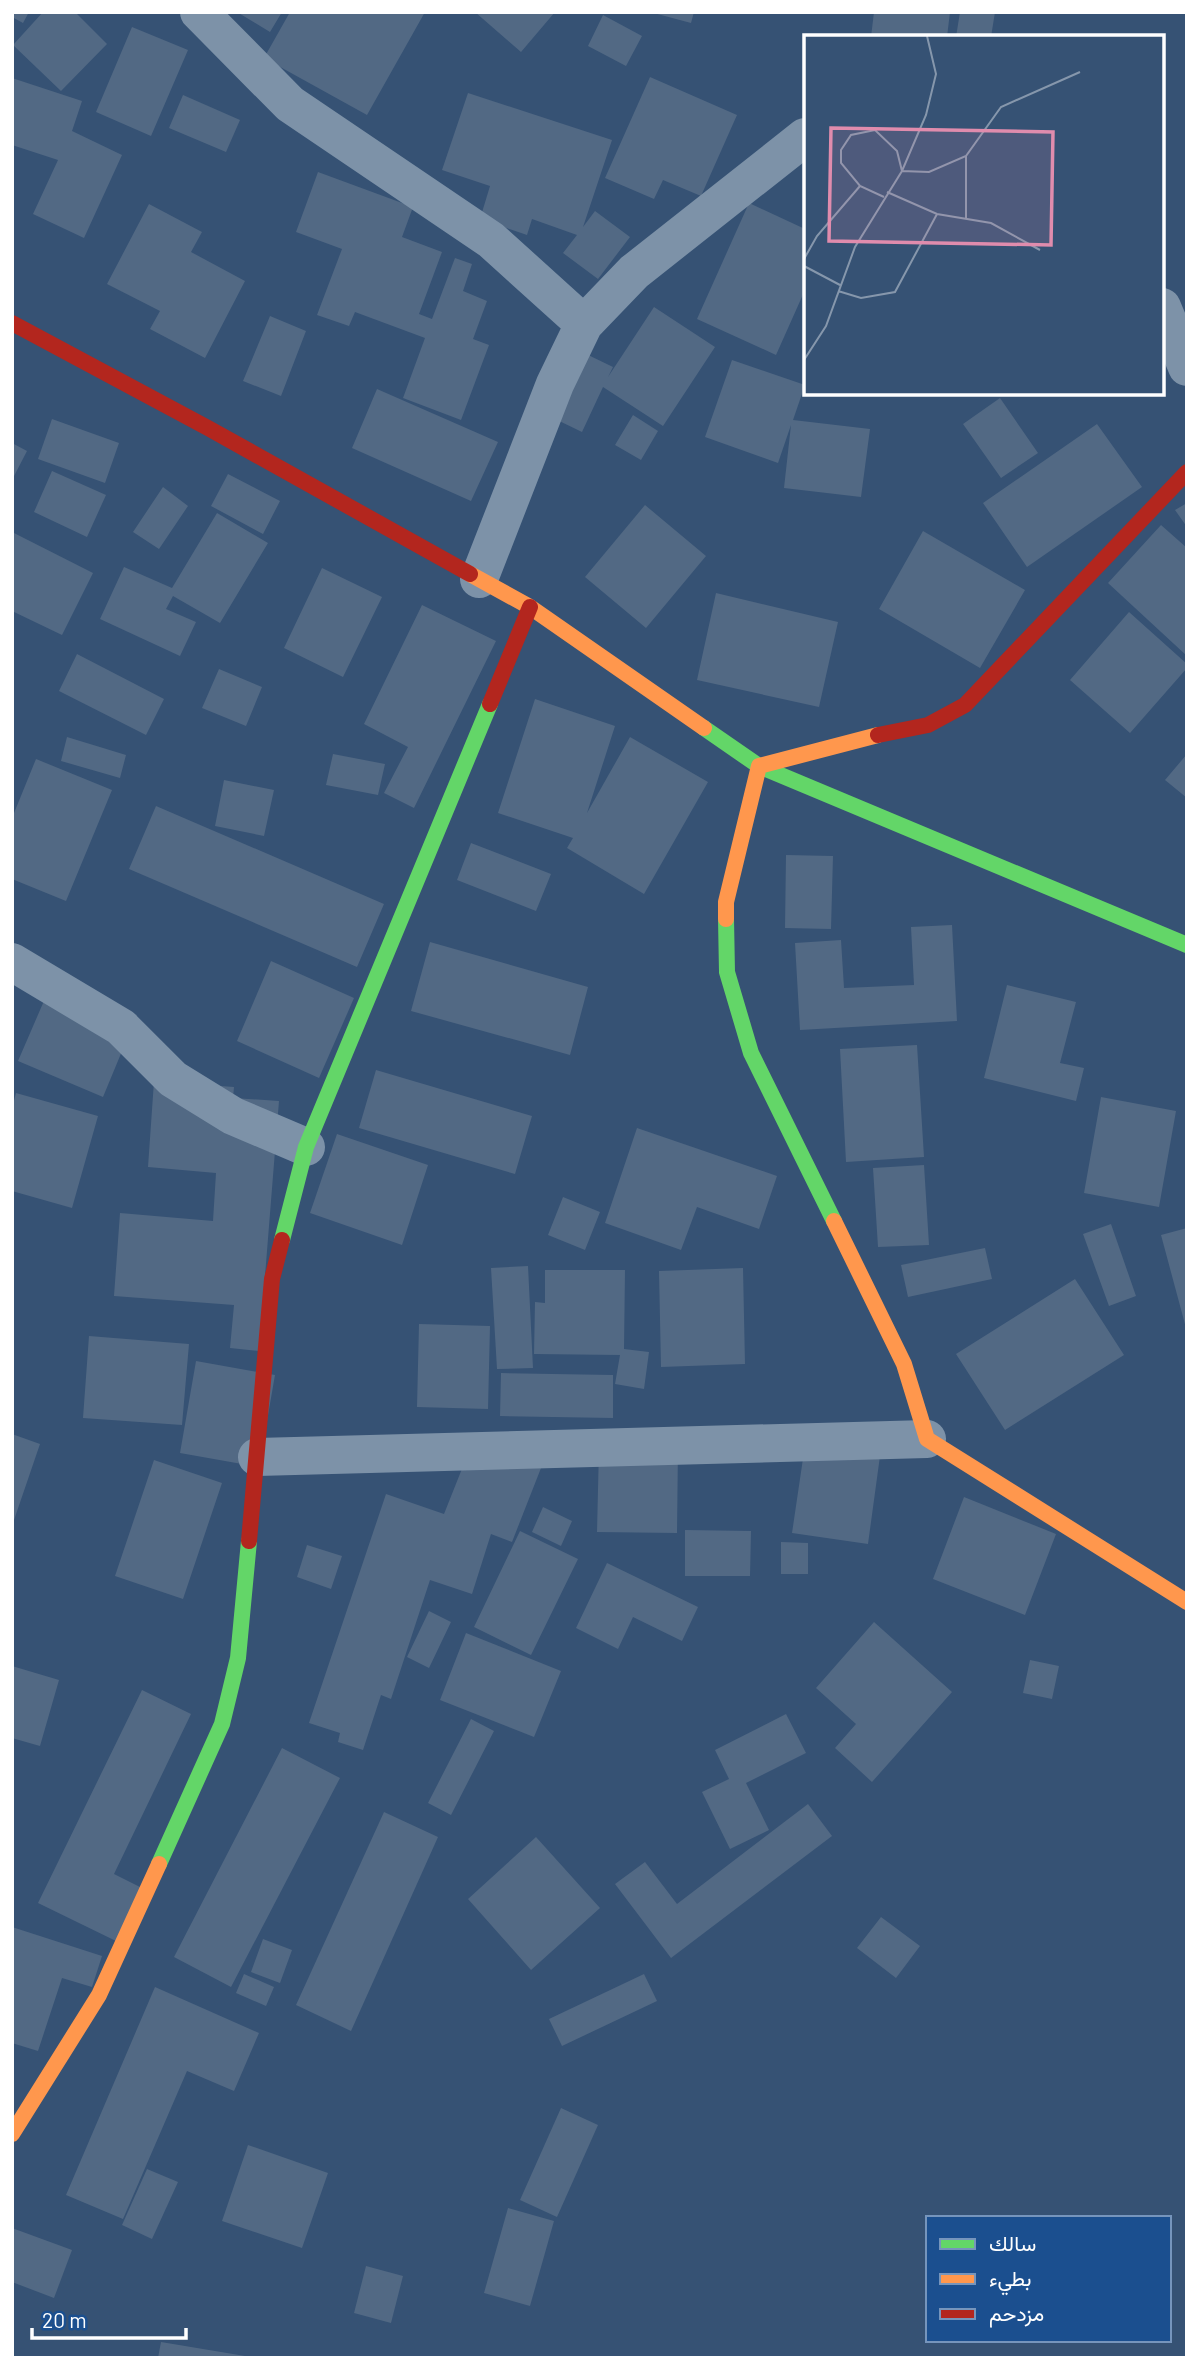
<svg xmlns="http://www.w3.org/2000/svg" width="1199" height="2370" font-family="Barlow,Vazirmatn,sans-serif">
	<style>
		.building { fill: #526984 }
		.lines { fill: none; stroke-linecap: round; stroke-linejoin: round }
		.street { stroke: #7d92a8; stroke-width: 38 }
		.fast { stroke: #63d668; stroke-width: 16 }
		.slow { stroke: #ff974d; stroke-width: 16 }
		.jam { stroke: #b3261e; stroke-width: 16 }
		.inset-road { fill: none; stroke: #8697ac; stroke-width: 2 }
		.view { fill: #e08cad; fill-opacity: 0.15; stroke: #e08cad; stroke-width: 3.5 }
		.inset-edge { fill: none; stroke: #fff; stroke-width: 3.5 }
	</style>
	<rect width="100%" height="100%" fill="#365274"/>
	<path class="building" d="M12 12H29L23 23 12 17Z
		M43 12H75L107 44 61 91 13 45Z
		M237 12H282L270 32Z
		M290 12H425L367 115 264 58Z
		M475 12H555L521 52Z
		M650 12H694L691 23Z
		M874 12H950L947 37H871Z
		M960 12H995L991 37H956Z
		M603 15 642 36 626 66 588 46Z
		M132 27 188 50 151 136 96 112Z
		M650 77 737 115 701 196 663 180 654 199 605 178Z
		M12 78 82 101 72 131 122 155 84 238 33 214 58 160 12 145Z
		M468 93 612 140 583 227 595 211 630 237 598 279 563 253 577 235 532 219 527 235 480 219 490 186 442 170Z
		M183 95 240 120 226 152 169 128Z
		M318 172 413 207 402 237 442 252 419 314 432 319 455 258 472 264 463 291 487 301 473 339 489 345 461 420 403 398 425 338 355 312 349 326 317 315 342 249 296 232Z
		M749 203 805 229V290L776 355 697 319Z
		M149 204 202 232 191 252 245 281 205 358 150 329 160 311 107 284Z
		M654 307 715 347 663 426 603 387 582 432 551 417 582 352 613 367 608 377Z
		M270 316 306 331 281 396 243 381Z
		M732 360 805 385 793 420 870 429 861 497 784 488 791 425 778 463 705 437Z
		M377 389 498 442 471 501 352 448Z
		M1000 398 1038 453 1001 478 963 424Z
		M633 415 658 431 641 460 615 445Z
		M52 419 119 443 105 483 38 459Z
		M1097 424 1142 487 1027 567 983 503Z
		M12 443 27 451 12 480Z
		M52 471 106 495 87 537 34 512Z
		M228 474 280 501 263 534 211 506Z
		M163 487 188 506 159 549 133 532Z
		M1187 503V527L1175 510Z
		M645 505 706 556 646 628 585 577Z
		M217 513 268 543 220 623 173 596 166 609 196 622 180 656 100 619 124 567 172 588Z
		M1161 525 1187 548V656L1108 583Z
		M923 531 1025 590 980 668 879 609Z
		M12 532 93 573 62 635 12 611Z
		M322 568 382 597 343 677 284 648Z
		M716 593 838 622 819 707 697 680Z
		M422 605 496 641 414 808 384 793 408 747 364 724Z
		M1129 612 1187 664V668L1130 733 1070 680Z
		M77 654 164 699 146 735 59 691Z
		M219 669 262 687 246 726 202 708Z
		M535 699 615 726 587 813 630 737 708 782 644 894 567 848 573 838 498 813Z
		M67 737 126 755 120 778 61 761Z
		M333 754 385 764 378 795 326 785Z
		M1187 754V798L1165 780Z
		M36 759 112 790 66 901 12 879V818Z
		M224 780 274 790 264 836 215 826Z
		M156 806 384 904 357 967 129 869Z
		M471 843 551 874 536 911 457 880Z
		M786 855 833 856 831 929 785 928Z
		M952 925 957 1021 800 1030 795 943 841 940 844 988 914 985 911 927Z
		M430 942 588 987 570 1055 411 1011Z
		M271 961 354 998 319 1078 237 1041Z
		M53 980 137 1015 103 1097 18 1061Z
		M1007 985 1076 1002 1060 1063 1084 1068 1076 1101 984 1078Z
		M917 1045 924 1157 846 1162 840 1049Z
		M376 1070 532 1116 515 1174 359 1128Z
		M154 1081 234 1087 233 1098 279 1101 259 1351 230 1348 234 1305 114 1296 120 1213 213 1221 216 1173 148 1167Z
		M16 1093 98 1116 72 1208 12 1191V1108Z
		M1101 1097 1176 1111 1159 1207 1084 1193Z
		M637 1128 777 1176 759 1229 697 1207 681 1250 605 1223Z
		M337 1134 428 1165 402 1245 310 1213Z
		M924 1165 929 1245 878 1247 873 1168Z
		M563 1197 600 1212 585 1250 548 1235Z
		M1111 1224 1136 1296 1109 1306 1083 1234Z
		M1187 1228V1327L1186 1328 1161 1235Z
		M985 1248 992 1279 908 1297 901 1265Z
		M528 1266 533 1368 497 1369 491 1268Z
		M743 1268 745 1364 661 1367 659 1271Z
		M545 1270H625L624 1349 649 1352 644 1389 615 1384 620 1355 534 1354 535 1302 545 1303Z
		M1075 1279 1124 1355 1005 1430 956 1354Z
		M419 1324 490 1326 488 1409 417 1407Z
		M89 1336 189 1344 182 1425 83 1418Z
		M196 1361 275 1375 259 1467 180 1453Z
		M501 1373 613 1375V1418L500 1416Z
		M12 1434 40 1444 13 1523 12 1522Z
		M475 1436 543 1463 512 1542 491 1534 472 1594 430 1580 391 1699 381 1695 363 1750 338 1742 340 1733 309 1723 386 1494 444 1514Z
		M805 1445 880 1456 868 1544 792 1533Z
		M599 1447H678L677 1533 597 1532Z
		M154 1460 222 1483 183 1599 115 1576Z
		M964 1497 1056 1534 1025 1615 933 1579Z
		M543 1507 572 1521 561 1546 532 1532Z
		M685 1530 751 1531 750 1576H685Z
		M520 1531 578 1559 531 1655 474 1627Z
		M781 1542 808 1543V1574H781Z
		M307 1545 342 1556 331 1589 297 1577Z
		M607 1563 698 1607 682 1641 633 1617 618 1649 576 1628Z
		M429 1611 451 1622 429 1668 407 1657Z
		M874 1622 952 1692 872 1782 835 1748 856 1724 816 1688Z
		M466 1633 561 1671 534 1737 440 1700Z
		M1030 1660 1059 1666 1052 1699 1023 1693Z
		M12 1666 59 1680 40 1746 12 1738Z
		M142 1690 191 1714 114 1874 144 1889 118 1942 38 1903Z
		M786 1714 806 1753 746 1783 769 1830 730 1849 702 1792 729 1779 715 1750Z
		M471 1719 494 1731 451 1815 428 1803Z
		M282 1748 340 1778 231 1987 174 1957Z
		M808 1804 832 1836 671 1958 615 1884 645 1862 677 1904Z
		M384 1812 438 1837 351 2031 296 2005Z
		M536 1837 600 1908 531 1970 468 1899Z
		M881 1917 920 1946 896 1978 857 1948Z
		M12 1927 102 1956 92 1987 62 1978 38 2051 12 2043Z
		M263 1939 292 1950 280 1983 251 1972Z
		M244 1974 274 1987 266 2006 236 1993Z
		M644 1974 657 2001 562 2046 549 2019Z
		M155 1987 259 2033 234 2091 187 2071 123 2219 66 2195Z
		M561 2108 598 2125 557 2217 520 2200Z
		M248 2145 328 2173 302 2248 222 2221Z
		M147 2169 178 2182 152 2239 122 2225Z
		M508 2208 554 2221 530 2306 484 2293Z
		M12 2228 72 2250 54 2298 12 2282Z
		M366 2266 403 2276 391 2323 354 2313Z
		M161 2342 245 2356V2358H158Z"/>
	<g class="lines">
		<path class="street" d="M199 12 290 104 491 240 584 324
			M1162 307 1187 367
			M479 579 555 384 584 324 634 272 805 137
			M12 962 121 1027 173 1079 233 1116 306 1147
			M257 1457 927 1439"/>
		<path class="fast" d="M704 728 759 766 1187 945
			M726 919 727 972 751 1053 834 1221
			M282 1240 306 1147 490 704
			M159 1864 222 1724 238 1658 249 1541"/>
		<path class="slow" d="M470 574 530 607 704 728
			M726 919V902L759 766 878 735
			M834 1221 904 1364 927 1439 1187 1602
			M12 2134 99 1995 159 1864"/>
		<path class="jam" d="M12 323 208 428 470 574
			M490 704 530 607
			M878 735 928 725 965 705 1187 472
			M249 1541 272 1279 282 1240"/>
	</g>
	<g transform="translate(804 35)">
		<rect width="360" height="360" fill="#365274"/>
		<path class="inset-road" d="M162 121V184M83 157 133 179 187 188 236 215M80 162 56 151 37 128V115L47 100 71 95 93 116 98 136 125 137 162 121 197 72 276 37M0 224 13 201 56 151M0 231 36 250M34 256 57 263 91 257 133 179M0 325 22 291 51 212 98 136 122 80 132 39 123 1"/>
		<path class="view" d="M27 93 249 97 247 210 25 206Z"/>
		<rect width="360" height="360" class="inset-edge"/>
	</g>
	<rect width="1199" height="2370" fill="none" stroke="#ffffff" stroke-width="28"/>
	<rect x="926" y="2216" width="245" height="126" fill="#1b4f8f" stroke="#7695bc" stroke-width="2"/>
	<rect x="940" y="2239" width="35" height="10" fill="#63d668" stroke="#7695bc" stroke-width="2"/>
	<text x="989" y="2251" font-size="21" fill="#ffffff">سالك</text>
	<rect x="940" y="2274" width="35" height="10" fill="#ff974d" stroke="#7695bc" stroke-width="2"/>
	<text x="989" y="2286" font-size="21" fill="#ffffff">بطيء</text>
	<rect x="940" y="2309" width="35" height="10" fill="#b3261e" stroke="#7695bc" stroke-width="2"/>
	<text x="989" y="2321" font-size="21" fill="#ffffff">مزدحم</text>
	<path d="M32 2328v10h154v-10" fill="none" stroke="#ffffff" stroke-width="3.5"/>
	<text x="42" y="2328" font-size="21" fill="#ffffff" stroke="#1b4f8f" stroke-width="5" paint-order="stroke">20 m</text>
</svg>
